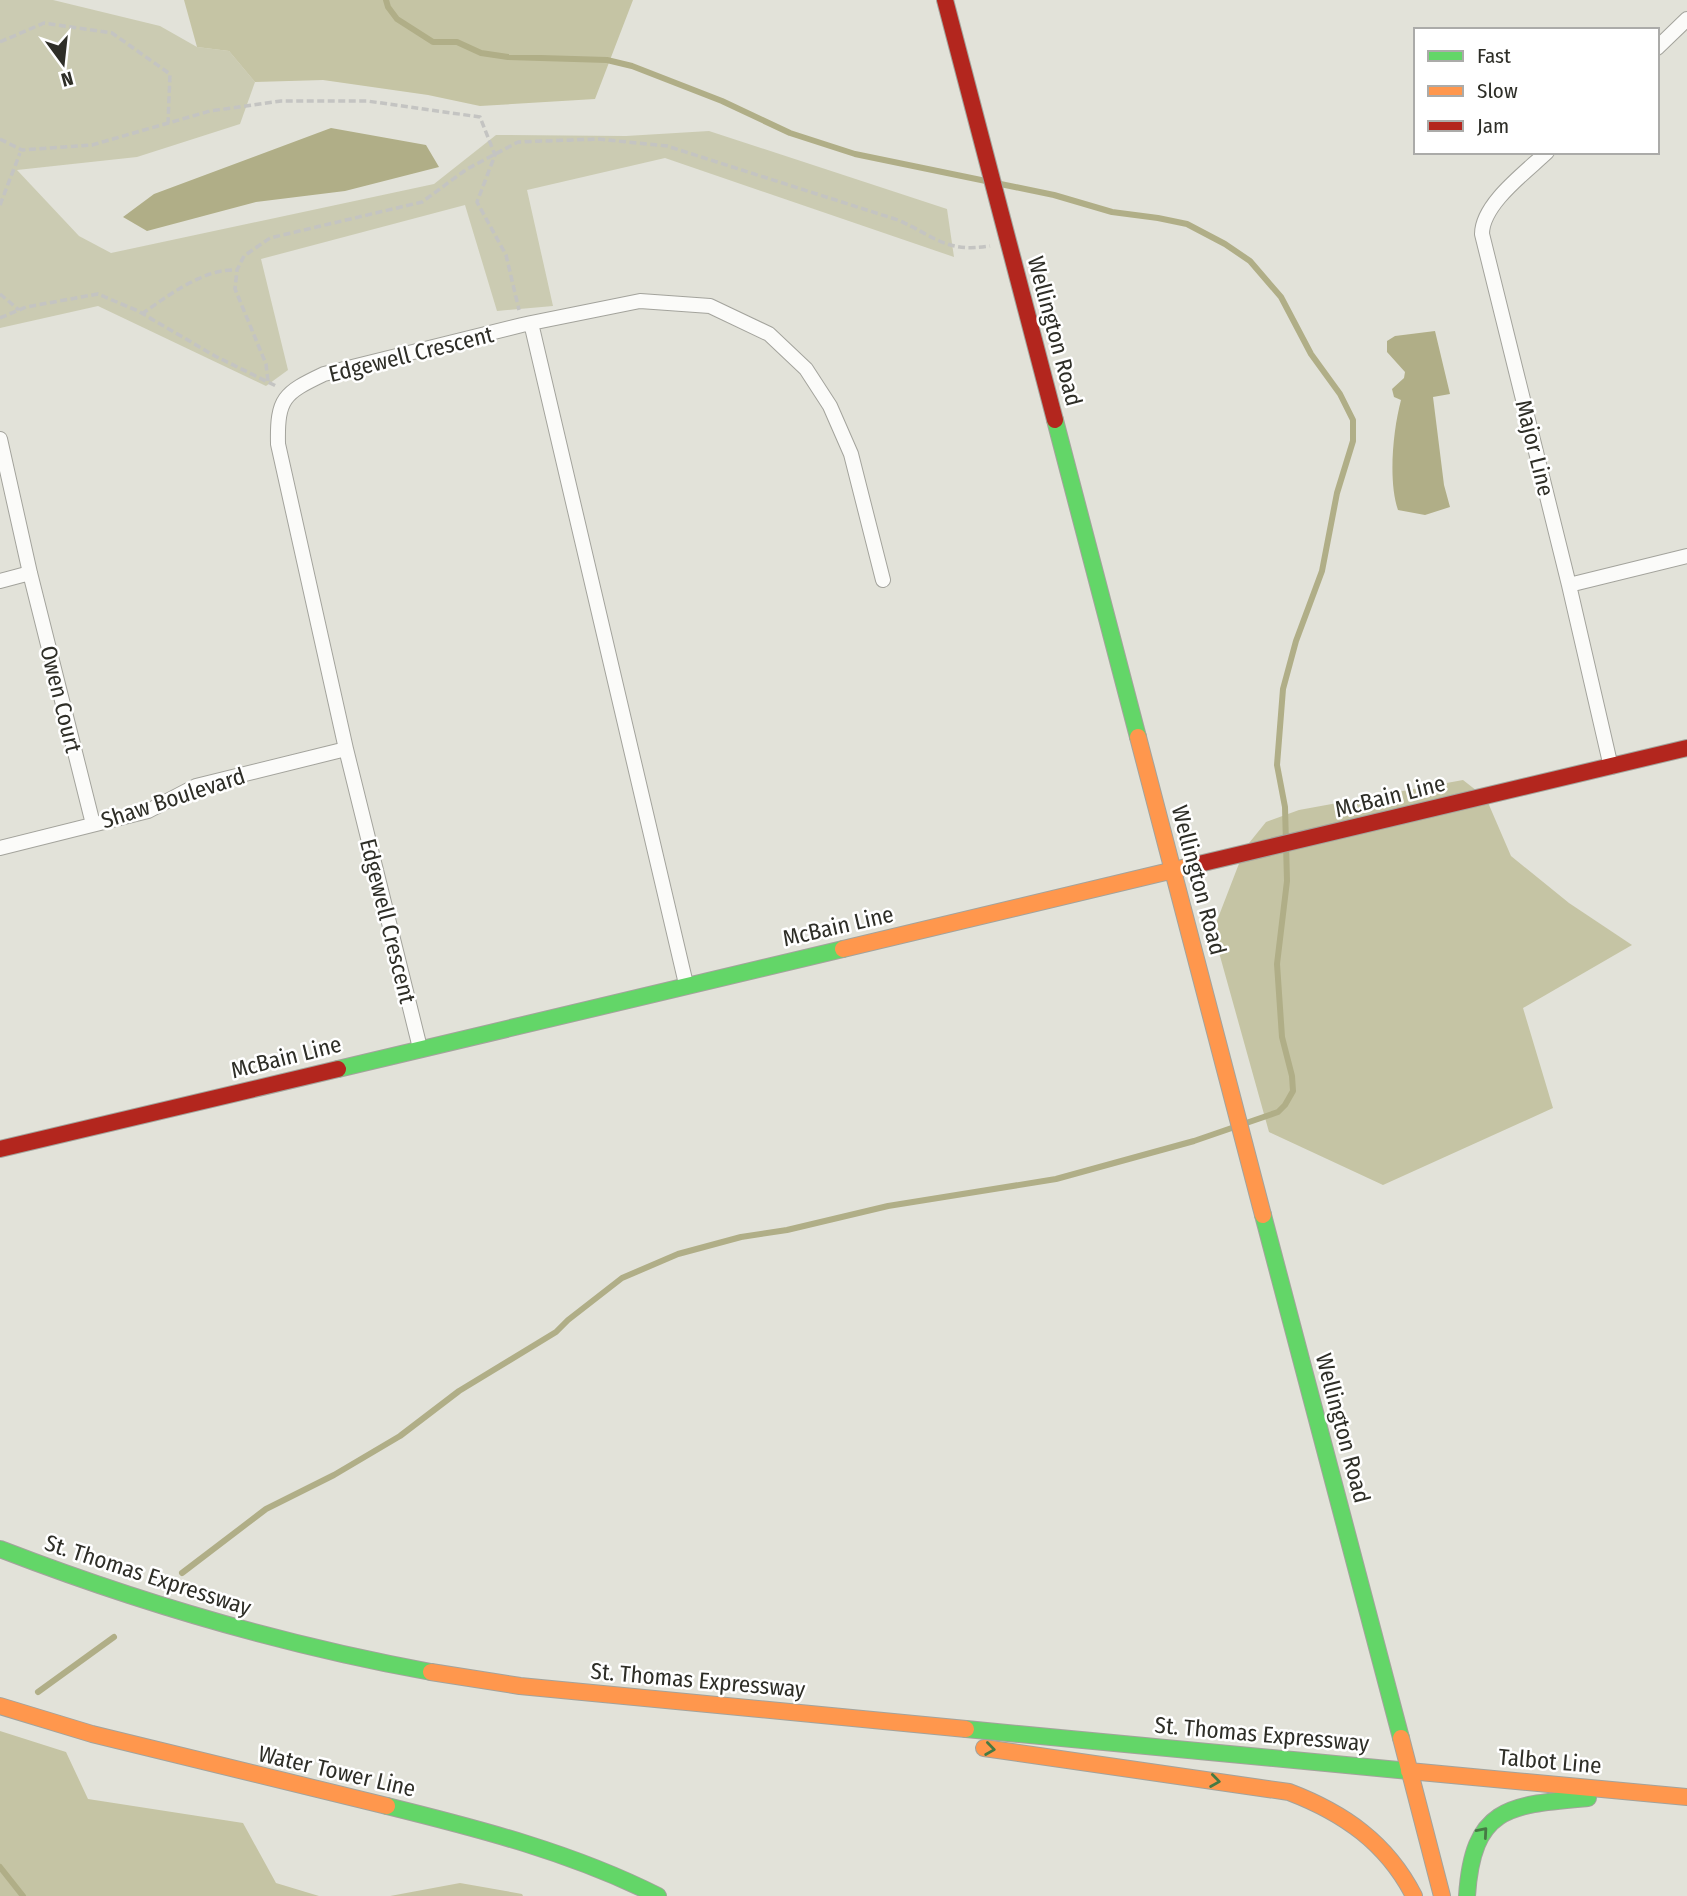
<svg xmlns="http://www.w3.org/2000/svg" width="1687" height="1896" font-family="'Fira Sans Condensed',sans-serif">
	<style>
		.green { fill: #cbcbb2 }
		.forest { fill: #c5c4a4 }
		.water { fill: #b0ae87 }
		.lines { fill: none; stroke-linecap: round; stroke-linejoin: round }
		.stream { stroke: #b0ae87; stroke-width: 6 }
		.street-casing { stroke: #a3a39c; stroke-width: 16 }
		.fast-casing { stroke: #a3a39c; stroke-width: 18 }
		.slow-casing { stroke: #a3a39c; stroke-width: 18 }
		.jam-casing { stroke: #a3a39c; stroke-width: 18 }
		.path { stroke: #c4c4c2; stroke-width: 3.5; stroke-dasharray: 7 3.5; stroke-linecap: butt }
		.street { stroke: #fbfbf9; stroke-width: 14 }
		.fast { stroke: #63d668; stroke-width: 16 }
		.slow { stroke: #ff974d; stroke-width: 16 }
		.jam { stroke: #b3261e; stroke-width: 16 }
		.oneway { stroke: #467a44 }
		.labels { text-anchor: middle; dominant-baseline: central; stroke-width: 5; stroke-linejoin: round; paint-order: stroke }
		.street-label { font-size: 23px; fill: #2e2e27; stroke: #fff }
	</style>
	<rect width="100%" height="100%" fill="#e2e2d9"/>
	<path class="green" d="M0 0H53L160 26 197 47 229 51 255 82 240 124 137 157 17 170 79 236 111 253 434 184 496 135 626 136 709 131 947 209 954 257 665 158 527 190 553 306 497 311 465 205 261 259 288 370 266 386 98 306 0 328Z"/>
	<path class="forest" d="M184 0H633L595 99 480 106 428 95 323 80 255 82 229 51 197 47Z
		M1463 780 1486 798 1511 856 1569 903 1632 945 1523 1008 1553 1108 1383 1185 1269 1132 1213 931 1245 848 1266 822 1299 810Z
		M0 1731 66 1752 88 1799 243 1823 276 1883 319 1896H0Z
		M460 1883 522 1894 523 1896H390Z"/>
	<path class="water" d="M331 128 426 145 439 167 345 191 256 202 147 231 123 217 154 194Z
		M1435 331 1450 394 1433 397 1444 485 1450 507 1425 515 1398 510C1388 481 1393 430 1401 400L1394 397 1392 389 1404 378 1405 372 1387 352V341L1395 336Z"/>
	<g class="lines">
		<path class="stream" d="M182 1573 266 1509 334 1475 400 1436 459 1391 556 1332 568 1320 622 1278 678 1254 741 1237 787 1230 888 1206 1056 1179 1194 1141 1278 1112 1285 1105 1293 1091 1292 1076 1282 1037 1277 964 1287 881 1285 807 1277 765 1283 689 1296 641 1322 571 1337 493 1353 441V420L1340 394 1311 354 1281 297 1250 261 1225 244 1187 224 1158 218 1112 212 1054 195 855 154 790 133 722 101 632 66 607 60 508 57 481 53 457 42H433L397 19 388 7 386 0
			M38 1692 114 1637
			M0 1867 23 1896"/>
		<defs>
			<path id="street" d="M1657 48 1687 19
				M1547 152C1526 172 1482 204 1482 234L1569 585 1611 767
				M531 323 640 301 710 306 769 334 806 369 830 406 851 454 883 580
				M0 439 30 573 93 824
				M0 581 30 573
				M1569 585 1687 556
				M0 848 148 811 196 786 346 749
				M420 1048 346 749 278 444C277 398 284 393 324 374L522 325 531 323 686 984"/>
			<path id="fast" d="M1055 420 1138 737
				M338 1069 843 949
				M1263 1215 1401 1738
				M0 1549C140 1603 283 1645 431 1672
				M966 1729 1409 1771
				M387 1806C480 1829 573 1853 658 1896
				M1467 1896C1473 1806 1509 1805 1588 1798"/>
			<path id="slow" d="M1138 737 1263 1215
				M843 949 1199 864
				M431 1672 520 1686 966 1729
				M0 1706 92 1734 387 1806
				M1401 1738 1442 1896
				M984 1748 1289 1792C1344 1813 1387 1843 1414 1896
				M1409 1771 1687 1797"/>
			<path id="jam" d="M945 0 1055 420
				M1199 864 1687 748
				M0 1149 338 1069"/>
		</defs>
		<use href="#street" class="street-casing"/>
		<use href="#fast" class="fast-casing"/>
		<use href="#slow" class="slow-casing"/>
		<use href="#jam" class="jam-casing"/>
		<path class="path" d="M0 42 44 23 112 33 170 74 168 123
			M0 139 22 150 92 145 210 111 281 101H367L480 117 495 155 477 202 506 255 519 310
			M0 205 20 153
			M0 294 19 310
			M142 314C167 296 205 268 236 270
			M0 318 26 307 98 294 138 311 215 356 276 386
			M268 381 266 364 235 289 237 270 244 256 270 238 422 202 467 169 518 142 598 139 667 146 898 220C936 237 946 253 990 246"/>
		<use href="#street" class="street"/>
		<use href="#fast" class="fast"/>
		<use href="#slow" class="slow"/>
		<use href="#jam" class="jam"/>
	</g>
	<defs><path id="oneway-chevron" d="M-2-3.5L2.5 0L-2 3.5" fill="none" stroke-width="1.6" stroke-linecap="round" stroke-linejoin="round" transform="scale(1.75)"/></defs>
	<g class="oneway">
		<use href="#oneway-chevron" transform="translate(990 1749) rotate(8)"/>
		<use href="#oneway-chevron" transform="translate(1215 1781) rotate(8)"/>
		<use href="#oneway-chevron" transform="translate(1483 1832) rotate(-49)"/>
	</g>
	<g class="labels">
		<g class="street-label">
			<text transform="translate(1055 331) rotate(75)">Wellington Road</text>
			<text transform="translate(411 354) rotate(-14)">Edgewell Crescent</text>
			<text transform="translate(1535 448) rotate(76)">Major Line</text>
			<text transform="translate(61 699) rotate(76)">Owen Court</text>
			<text transform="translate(1390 796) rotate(-14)">McBain Line</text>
			<text transform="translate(173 798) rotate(-18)">Shaw Boulevard</text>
			<text transform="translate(1199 880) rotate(75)">Wellington Road</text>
			<text transform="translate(388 921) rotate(76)">Edgewell Crescent</text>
			<text transform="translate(838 926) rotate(-13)">McBain Line</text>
			<text transform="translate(286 1057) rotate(-14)">McBain Line</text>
			<text transform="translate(1343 1428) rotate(75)">Wellington Road</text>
			<text transform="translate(148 1575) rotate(18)">St. Thomas Expressway</text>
			<text transform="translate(698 1680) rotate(5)">St. Thomas Expressway</text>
			<text transform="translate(1262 1734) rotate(5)">St. Thomas Expressway</text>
			<text transform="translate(1550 1761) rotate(5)">Talbot Line</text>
			<text transform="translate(337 1771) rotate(13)">Water Tower Line</text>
		</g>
	</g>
	<rect x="1414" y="28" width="245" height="126" fill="#ffffff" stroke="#ababa9" stroke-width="2"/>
	<rect x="1428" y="51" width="35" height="10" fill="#63d668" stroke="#ababa9" stroke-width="2"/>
	<text x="1477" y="63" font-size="21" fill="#2e2e27">Fast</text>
	<rect x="1428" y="86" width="35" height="10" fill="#ff974d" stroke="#ababa9" stroke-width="2"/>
	<text x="1477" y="98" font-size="21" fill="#2e2e27">Slow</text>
	<rect x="1428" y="121" width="35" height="10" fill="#b3261e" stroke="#ababa9" stroke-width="2"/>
	<text x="1477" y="133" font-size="21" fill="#2e2e27">Jam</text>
	<g transform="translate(63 63) rotate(165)" stroke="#ffffff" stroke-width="5" paint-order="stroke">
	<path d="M0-5L12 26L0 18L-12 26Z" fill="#2e2e27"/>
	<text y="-10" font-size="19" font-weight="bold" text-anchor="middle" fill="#2e2e27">N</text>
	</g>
</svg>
